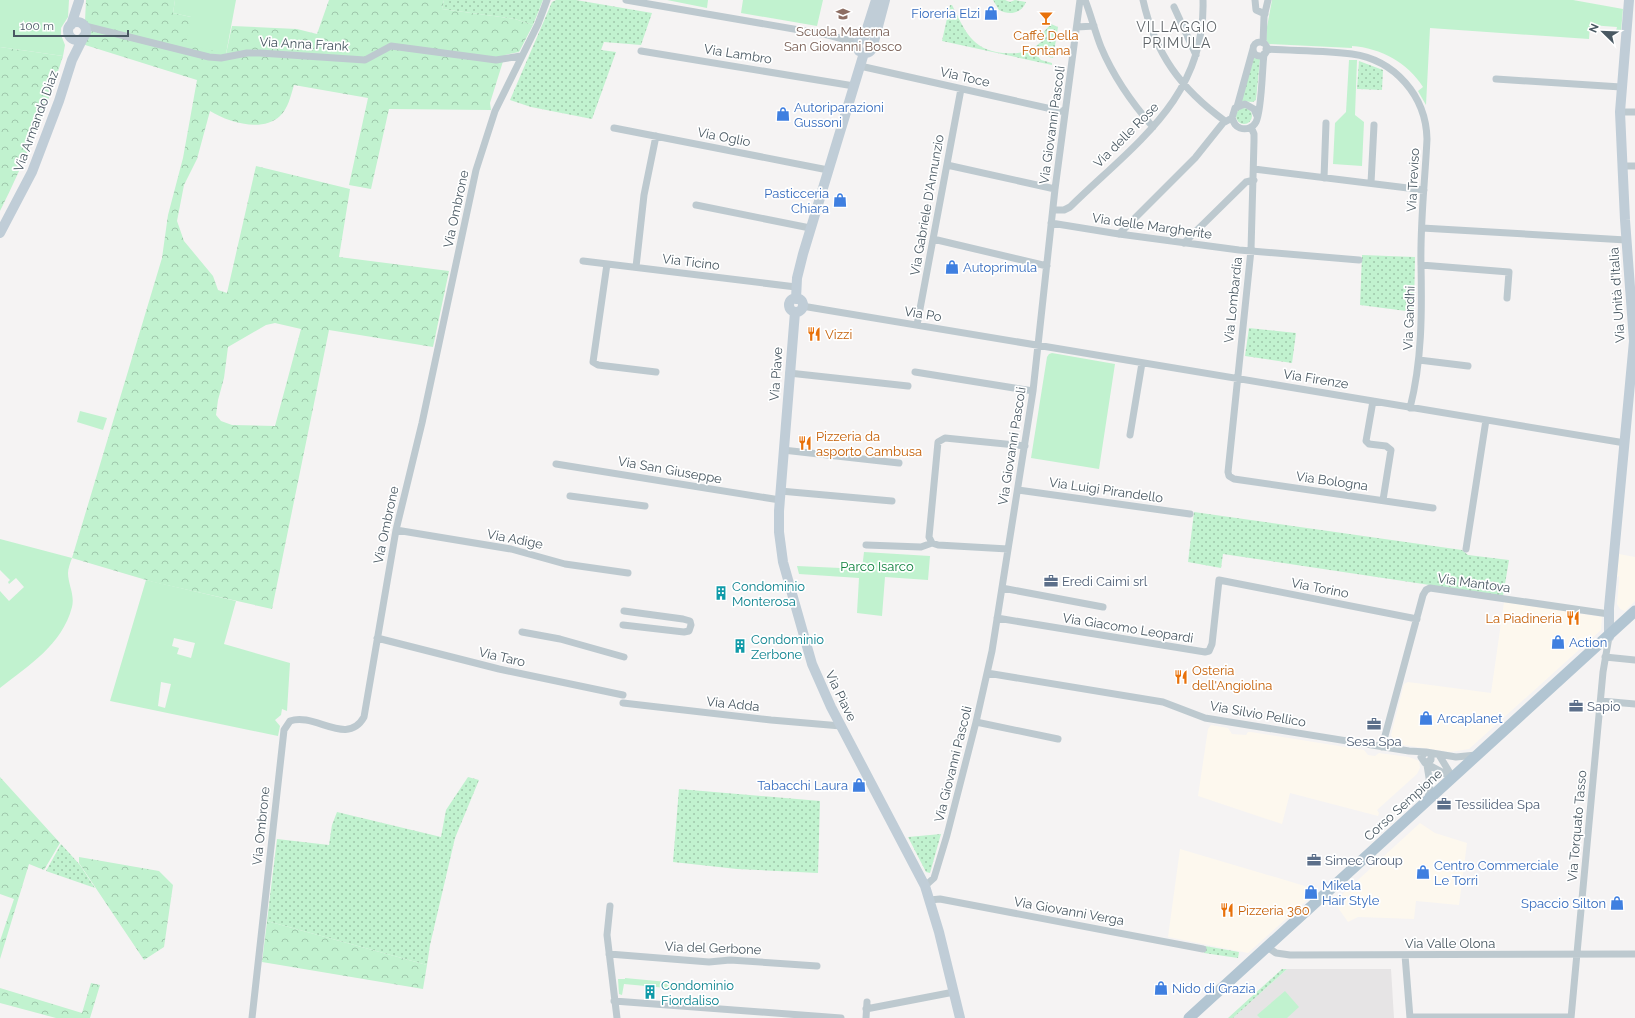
<svg xmlns="http://www.w3.org/2000/svg" width="1635" height="1018" font-family="Raleway,sans-serif">
	<style>
		.commercial { fill: #fdf8ee }
		.education { fill: #e6e4e5 }
		.grass { fill: url(#grass-dots) }
		.forest { fill: url(#forest-crowns); fill-rule: evenodd }
		.green { fill: #c1f2cf; fill-rule: evenodd }
		.lines { fill: none; stroke-linecap: round; stroke-linejoin: round }
		.street { stroke: #bdc9cf; stroke-width: 7 }
		.secondary { stroke: #c0cdd7; stroke-width: 10 }
		.primary { stroke: #b2c5d2; stroke-width: 11 }
		.labels { text-anchor: middle; dominant-baseline: central; stroke-width: 3.5; stroke-linejoin: round; paint-order: stroke }
		.shop-label { font-size: 13px; fill: #366cbe; stroke: #fff; text-anchor: start }
		.education-label { font-size: 13px; fill: #785e54; stroke: #fff }
		.food-label { font-size: 13px; fill: #c56008; stroke: #fff; text-anchor: start }
		.street-label { font-size: 13px; fill: #495862; stroke: #fff }
		.park-label { font-size: 13px; fill: #138340; stroke: #fff }
		.service-label { font-size: 13px; fill: #4e5e75; stroke: #fff; text-anchor: start }
		.culture-label { font-size: 13px; fill: #0d838f; stroke: #fff; text-anchor: start }
		.neighbourhood-label { font-size: 14px; letter-spacing: 1px; fill: #5f6468; stroke: #fff }
	</style>
	<defs>
		<pattern id="grass-dots" width="8" height="8" patternUnits="userSpaceOnUse"><rect width="8" height="8" fill="#c1f2cf"/><path d="M2 2h.1M6 6h.1" fill="none" stroke="#9fc7ab" stroke-width="1.8" stroke-linecap="round"/></pattern>
		<pattern id="forest-crowns" width="20" height="18" patternUnits="userSpaceOnUse"><rect width="20" height="18" fill="#c1f2cf"/><path d="M2 6a3 3 0 1 1 6 0M12 15a3 3 0 1 1 6 0" fill="none" stroke="#9fc7ab"/></pattern>
	</defs>
	<rect width="100%" height="100%" fill="#f5f3f3"/>
	<path class="commercial" d="M1619 554 1635 557V601L1625 611 1620 609 1617 604 1619 581V576L1617 577Z
		M1504 602 1602 617 1601 630 1469 749 1451 752 1396 744 1391 735 1404 684 1408 682 1491 693Z
		M1211 725 1228 728 1232 734 1246 735 1248 732H1251L1364 750 1368 755 1375 756 1379 753 1409 757 1419 761 1420 768 1417 774 1377 810 1379 813 1378 816 1290 793 1282 824 1198 796 1208 729Z
		M1420 823 1435 833 1467 843 1459 905 1416 901 1414 919 1358 917 1348 922 1334 902Z
		M1180 849 1285 880 1318 890 1248 953 1168 937Z"/>
	<path class="education" d="M1287 969H1391L1394 1018H1233Z"/>
	<path class="grass" d="M444 0H543L533 25 515 19 442 9Z
		M556 0H576L652 13 641 45 604 42 601 50 616 52 592 119 531 107 510 100 552 2Z
		M993 0H1005L1010 2 1015 0 1026 2C1022 13 1010 16 999 10Z
		M950 5H952C965 30 971 50 1003 53 1008 53 1017 54 1022 52 1024 51 1027 48 1030 47L1041 60 1052 63V65L942 41Z
		M1051 24 1058 27 1053 58 1043 55 1036 46 1041 42 1038 38Z
		M1254 57 1260 59 1256 100 1253 102 1241 101Z
		M1359 61 1383 70 1382 90 1357 89Z
		M1236 116a8 8 0 1 1 16 0a8 8 0 1 1-16 0Z
		M1362 255 1415 257 1414 312 1360 305Z
		M1249 328 1296 333 1292 363 1245 356Z
		M1194 512 1462 550 1468 555 1509 560 1503 596 1223 554 1221 568 1188 562Z
		M468 777 479 780 455 838 430 945 427 965 267 921 277 839 329 845 332 825 337 812 441 837 446 810Z
		M679 789 820 801 818 873 737 869 673 862Z
		M941 834 930 873 926 872 908 837Z
		M61 844 80 865 95 888 46 871Z
		M1205 946 1239 952 1238 958 1204 953Z
		M1282 969H1287L1233 1018H1228Z"/>
	<path class="forest" d="M86 0H175L173 13 191 17 226 54 232 26 297 29 317 34 329 0H444L442 9 515 19 533 25 519 52 505 55 490 103 491 110 389 109 371 189 349 185 368 98 294 85C291 95 288 109 280 116 262 133 228 122 210 111L197 159 184 185 177 221 184 241 213 276 218 290 227 293 256 166 350 189 339 257 449 271 433 347 329 330 272 609 153 582 72 558 162 258 168 215 183 158 197 80 82 44C92 37 93 30 85 21ZM275 323 301 329 275 426 232 425 221 421 216 415 218 400 224 378 228 347 266 325Z
		M0 47 63 56C46 110 25 161 0 211Z
		M0 777 60 843 44 870 29 864 0 959V941L14 899 0 894Z
		M79 857 159 871 173 885 164 947 144 960 79 863Z
		M267 921 427 965 423 989 262 962Z
		M91 983 100 985 90 1018H56L0 1003V988L82 1013Z"/>
	<path class="green" d="M0 0H69L68 17 61 28V35L65 45 63 56 0 47Z
		M175 0H236L226 54 186 44 191 17 173 13Z
		M667 0H708L707 8Z
		M743 0H823L817 26 741 13Z
		M1272 0H1573L1623 9 1621 31H1616L1617 27 1590 25 1589 39 1430 28 1426 105 1418 91 1423 87C1408 63 1381 48 1352 46V48L1269 44 1266 40 1267 27Z
		M1349 60H1357L1355 115 1364 122 1362 166 1333 164 1335 123 1346 112Z
		M1052 353 1115 364 1099 469 1031 458 1047 357 1049 354Z
		M80 411 107 418 103 430 77 422Z
		M0 539 72 558C70 563 68 569 68 573 68 584 75 595 72 607 62 645 29 665 0 688V591L9 601 24 587 16 578 9 584 8 582 10 580 0 570Z
		M864 552 930 556 928 580 885 577 882 616 857 613 859 578 799 574 797 566 862 569Z
		M146 580 236 601 224 644 290 663 287 711 282 709 281 715 275 720 280 726 278 736 110 701ZM174 638 195 643 191 658 177 654 179 648 172 646ZM161 682 171 684 165 708 158 706Z
		M625 978 678 983V989L624 984 622 995 619 994 618 979H625Z
		M1285 991 1299 1007 1287 1018H1260L1257 1015Z"/>
	<g class="lines">
		<path class="street" d="M626 0 828 35 858 43
			M1085 0C1091 15 1095 32 1101 47 1114 78 1131 102 1153 127
			M1143 0C1155 54 1181 89 1225 121
			M1255 0 1256 10 1265 14
			M1174 7 1196 55
			M85 26 209 57 221 58 247 53H260L365 60 391 46 496 60 521 56
			M1077 27 1094 26
			M1253 49a7 7 0 1 1 14 0a7 7 0 1 1-14 0Z
			M1263 43 1264 17 1268 0
			M1266 49C1294 51 1324 50 1352 54 1395 60 1426 96 1427 139 1425 181 1420 223 1421 265 1422 313 1422 361 1410 408
			M641 51 854 86
			M860 66 1065 112
			M1496 79 1621 87
			M1237 107 1253 49
			M1620 112H1635
			M1257 116 1254 109 1245 104 1235 108 1232 118C1234 123 1235 126 1240 128 1246 130 1253 128 1256 122 1262 110 1262 69 1264 54
			M1251 127 1254 134V141L1251 250 1228 472 1229 476 1234 479 1433 508
			M614 128 828 170
			M947 165 1055 189
			M1622 166H1635
			M1254 169 1424 190
			M1324 178 1326 123
			M1371 183 1374 125
			M696 205 810 228
			M1053 210H1064L1070 207C1133 145 1206 98 1203 0
			M1051 223 1119 234 1239 250 1359 260
			M1422 228 1626 240
			M1119 234 1195 158 1223 123 1232 118
			M933 239 1047 266
			M1184 243 1246 182 1254 180
			M583 261 796 287
			M607 264 593 362 598 365 656 372
			M1421 265 1509 272 1507 298
			M636 267 644 195 656 136
			M802 306 1625 443
			M917 325 961 89
			M1419 360 1468 366
			M915 372 1033 391
			M789 373 908 386
			M1373 401 1366 441 1369 444 1386 446 1391 450 1383 500
			M1130 435 1142 363
			M783 450 899 463
			M556 464 780 500
			M1018 490 1190 514
			M780 491 892 501
			M570 496 645 506
			M396 530 511 549 565 564 628 573
			M932 543 929 537 938 442 945 438 1025 446
			M932 543 938 545 1008 549
			M866 545 921 547 932 543
			M1466 549 1486 420
			M1002 588 1103 607
			M997 618 1205 652 1209 651 1212 644 1219 580 1417 619
			M623 625 684 632 689 631 691 625 690 621 683 619 624 611
			M522 632 560 639 624 657
			M377 638 499 669 623 695
			M1605 657 1635 660
			M987 673 1163 702 1205 718 1409 751 1426 752
			M1601 701 1635 704
			M623 703 771 720 841 726
			M976 722 1058 739
			M1382 747 1423 595 1426 590 1430 588 1609 614
			M1431 753V760L1425 763 1421 757 1426 752 1456 757 1476 755
			M1439 755 1453 778
			M1427 764 1453 778
			M1427 765 1430 784 1428 800
			M925 886 934 878 947 835 976 722 992 651 1033 391 1055 189 1080 0
			M930 900 940 899 1203 949
			M610 906 607 935 617 1018
			M1267 947 1276 953 1290 955 1635 954
			M609 954 709 962 730 960 817 966
			M1405 955 1410 1018
			M614 1001 841 1018
			M866 1009 954 992
			M1410 1017H1571
			M252 1018 284 730 290 721C315 712 347 747 364 717L396 530 422 423 476 170 495 111 538 24 547 0
			M866 1018 867 1002
			M1571 1018 1603 672 1609 637"/>
		<path class="secondary" d="M876 0 864 38C858 40 856 45 859 51 864 54 869 54 872 49L885 0
			M68 31a9 9 0 1 1 18 0a9 9 0 1 1-18 0Z
			M71 25 79 1
			M0 233 32 172 59 101 72 60 84 36
			M789 305a7 7 0 1 1 14 0a7 7 0 1 1-14 0Z
			M796 299 797 278 803 254 864 53
			M795 312 779 511V532L783 562 812 664 831 707 925 886 939 932 960 1018
			M1609 637V608L1634 341 1625 220 1620 112 1629 0"/>
		<path class="primary" d="M1189 1018 1635 611"/>
	</g>
	<defs>
		<symbol id="shop-bare" viewBox="-9 -9 18 18"><path d="M-5-2.5h2.3a2.7 3.5 0 0 1 5.4 0H5L5.5 6h-11ZM-1.5-2.5h3a1.5 2.3 0 0 0-3 0Z" fill="#3f7fe0" stroke="#fff" stroke-width="2.5" paint-order="stroke"/></symbol>
		<symbol id="school-bare" viewBox="-9 -9 18 18"><path d="M0-5L7-2L0 1L-7-2ZM-4 1L0 2.5L4 1V4Q0 6-4 4Z" fill="#8d6e63" stroke="#fff" stroke-width="2.5" paint-order="stroke"/></symbol>
		<symbol id="bar-bare" viewBox="-9 -9 18 18"><path d="M-6-5H6L.8 .8V4.5H3.5V6h-7V4.5H-.8V.8Z" fill="#e8710a" stroke="#fff" stroke-width="2.5" paint-order="stroke"/></symbol>
		<symbol id="restaurant-bare" viewBox="-9 -9 18 18"><path d="M-5-6h1v4h1v-4h1v4h1v-4h1v5L-1.5 .5V6h-2V.5L-5-1ZM5-6V6H3V1.5H1.5Q1.5-4 5-6Z" fill="#e8710a" stroke="#fff" stroke-width="2.5" paint-order="stroke"/></symbol>
		<symbol id="office-bare" viewBox="-9 -9 18 18"><path d="M-6-3h4V-5.5h4V-3h4V5H-6ZM-1-4.5V-3h2v-1.5ZM-6 0V1H6V0Z" fill="#5c6f8a" stroke="#fff" stroke-width="2.5" paint-order="stroke"/></symbol>
		<symbol id="building-bare" viewBox="-9 -9 18 18"><path d="M-4-6H4V6H1V3H-1V6H-4ZM-2.5-4.3h1.7v1.8h-1.7ZM.8-4.3h1.7v1.8H.8ZM-2.5-1h1.7V.8h-1.7ZM.8-1h1.7V.8H.8Z" fill="#0f9aa8" stroke="#fff" stroke-width="2.5" paint-order="stroke"/></symbol>
	</defs>
	<g fill-rule="evenodd">
		<use href="#shop-bare" x="981" y="3" width="20" height="20"/>
		<use href="#school-bare" x="833" y="4" width="20" height="20"/>
		<use href="#bar-bare" x="1036" y="8" width="20" height="20"/>
		<use href="#shop-bare" x="773" y="104" width="20" height="20"/>
		<use href="#shop-bare" x="830" y="190" width="20" height="20"/>
		<use href="#shop-bare" x="942" y="257" width="20" height="20"/>
		<use href="#restaurant-bare" x="804" y="324" width="20" height="20"/>
		<use href="#restaurant-bare" x="795" y="433" width="20" height="20"/>
		<use href="#office-bare" x="1041" y="571" width="20" height="20"/>
		<use href="#building-bare" x="711" y="583" width="20" height="20"/>
		<use href="#restaurant-bare" x="1563" y="608" width="20" height="20"/>
		<use href="#shop-bare" x="1548" y="632" width="20" height="20"/>
		<use href="#building-bare" x="730" y="636" width="20" height="20"/>
		<use href="#restaurant-bare" x="1171" y="667" width="20" height="20"/>
		<use href="#office-bare" x="1566" y="696" width="20" height="20"/>
		<use href="#shop-bare" x="1416" y="708" width="20" height="20"/>
		<use href="#office-bare" x="1364" y="714" width="20" height="20"/>
		<use href="#shop-bare" x="849" y="775" width="20" height="20"/>
		<use href="#office-bare" x="1434" y="794" width="20" height="20"/>
		<use href="#office-bare" x="1304" y="850" width="20" height="20"/>
		<use href="#shop-bare" x="1413" y="862" width="20" height="20"/>
		<use href="#shop-bare" x="1301" y="882" width="20" height="20"/>
		<use href="#shop-bare" x="1607" y="893" width="20" height="20"/>
		<use href="#restaurant-bare" x="1217" y="900" width="20" height="20"/>
		<use href="#shop-bare" x="1151" y="978" width="20" height="20"/>
		<use href="#building-bare" x="640" y="982" width="20" height="20"/>
	</g>
	<g class="labels">
		<g class="shop-label">
			<text x="980" y="13" text-anchor="end">Fioreria Elzi</text>
			<text x="794" y="107">Autoriparazioni<tspan x="794" dy="15">Gussoni</tspan></text>
			<text x="829" y="193" text-anchor="end">Pasticceria<tspan x="829" dy="15">Chiara</tspan></text>
			<text x="963" y="267">Autoprimula</text>
			<text x="1569" y="642">Action</text>
			<text x="1437" y="718">Arcaplanet</text>
			<text x="848" y="785" text-anchor="end">Tabacchi Laura</text>
			<text x="1434" y="865">Centro Commerciale<tspan x="1434" dy="15">Le Torri</tspan></text>
			<text x="1322" y="885">Mikela<tspan x="1322" dy="15">Hair Style</tspan></text>
			<text x="1606" y="903" text-anchor="end">Spaccio Silton</text>
			<text x="1172" y="988">Nido di Grazia</text>
		</g>
		<g class="education-label">
			<text x="843" y="31">Scuola Materna<tspan x="843" dy="15">San Giovanni Bosco</tspan></text>
		</g>
		<g class="food-label">
			<text x="1046" y="35" text-anchor="middle">Caffè Della<tspan x="1046" dy="15">Fontana</tspan></text>
			<text x="825" y="334">Vizzi</text>
			<text x="816" y="436">Pizzeria da<tspan x="816" dy="15">asporto Cambusa</tspan></text>
			<text x="1562" y="618" text-anchor="end">La Piadineria</text>
			<text x="1192" y="670">Osteria<tspan x="1192" dy="15">dell'Angiolina</tspan></text>
			<text x="1238" y="910">Pizzeria 360</text>
		</g>
		<g class="street-label">
			<text transform="translate(304 44) rotate(3)">Via Anna Frank</text>
			<text transform="translate(738 54) rotate(9)">Via Lambro</text>
			<text transform="translate(965 77) rotate(13)">Via Toce</text>
			<text transform="translate(36 121) rotate(-70)">Via Armando Diaz</text>
			<text transform="translate(1052 125) rotate(-82)">Via Giovanni Pascoli</text>
			<text transform="translate(1126 135) rotate(-45)">Via delle Rose</text>
			<text transform="translate(724 137) rotate(11)">Via Oglio</text>
			<text transform="translate(1413 180) rotate(-87)">Via Treviso</text>
			<text transform="translate(927 205) rotate(-80)">Via Gabriele D'Annunzio</text>
			<text transform="translate(456 209) rotate(-78)">Via Ombrone</text>
			<text transform="translate(1152 226) rotate(8)">Via delle Margherite</text>
			<text transform="translate(691 262) rotate(7)">Via Ticino</text>
			<text transform="translate(1617 295) rotate(-94)">Via Unità d'Italia</text>
			<text transform="translate(1233 300) rotate(-84)">Via Lombardia</text>
			<text transform="translate(923 314) rotate(9)">Via Po</text>
			<text transform="translate(1409 318) rotate(-88)">Via Gandhi</text>
			<text transform="translate(776 374) rotate(-86)">Via Piave</text>
			<text transform="translate(1316 379) rotate(9)">Via Firenze</text>
			<text transform="translate(1012 446) rotate(-81)">Via Giovanni Pascoli</text>
			<text transform="translate(670 470) rotate(10)">Via San Giuseppe</text>
			<text transform="translate(1332 481) rotate(8)">Via Bologna</text>
			<text transform="translate(1106 490) rotate(8)">Via Luigi Pirandello</text>
			<text transform="translate(386 525) rotate(-78)">Via Ombrone</text>
			<text transform="translate(515 539) rotate(11)">Via Adige</text>
			<text transform="translate(1474 583) rotate(8)">Via Mantova</text>
			<text transform="translate(1320 588) rotate(11)">Via Torino</text>
			<text transform="translate(1128 628) rotate(9)">Via Giacomo Leopardi</text>
			<text transform="translate(502 657) rotate(13)">Via Taro</text>
			<text transform="translate(841 696) rotate(64)">Via Piave</text>
			<text transform="translate(733 704) rotate(6)">Via Adda</text>
			<text transform="translate(1258 714) rotate(10)">Via Silvio Pellico</text>
			<text transform="translate(953 764) rotate(-76)">Via Giovanni Pascoli</text>
			<text transform="translate(1403 805) rotate(-42)">Corso Sempione</text>
			<text transform="translate(261 826) rotate(-84)">Via Ombrone</text>
			<text transform="translate(1577 826) rotate(-85)">Via Torquato Tasso</text>
			<text transform="translate(1069 911) rotate(10)">Via Giovanni Verga</text>
			<text x="1450" y="943">Via Valle Olona</text>
			<text transform="translate(713 948) rotate(2)">Via del Gerbone</text>
		</g>
		<g class="park-label">
			<text x="877" y="566">Parco Isarco</text>
		</g>
		<g class="service-label">
			<text x="1062" y="581">Eredi Caimi srl</text>
			<text x="1587" y="706">Sapio</text>
			<text x="1374" y="741" text-anchor="middle">Sesa Spa</text>
			<text x="1455" y="804">Tessilidea Spa</text>
			<text x="1325" y="860">Simec Group</text>
		</g>
		<g class="culture-label">
			<text x="732" y="586">Condominio<tspan x="732" dy="15">Monterosa</tspan></text>
			<text x="751" y="639">Condominio<tspan x="751" dy="15">Zerbone</tspan></text>
			<text x="661" y="985">Condominio<tspan x="661" dy="15">Fiordaliso</tspan></text>
		</g>
		<g class="neighbourhood-label">
			<text x="1177" y="27">VILLAGGIO<tspan x="1177" dy="16">PRIMULA</tspan></text>
		</g>
	</g>
	<g transform="translate(1603 32) rotate(293)" stroke="#ffffff" stroke-width="3" paint-order="stroke">
	<path d="M0-3L7 15L0 10L-7 15Z" fill="#495862"/>
	<text y="-6" font-size="11" font-weight="bold" text-anchor="middle" fill="#495862">N</text>
	</g>
	<path d="M14 30v6h114v-6" fill="none" stroke="#495862" stroke-width="2"/>
	<text x="20" y="30" font-size="12" fill="#495862" stroke="#ffffff" stroke-width="3" paint-order="stroke">100 m</text>
</svg>
